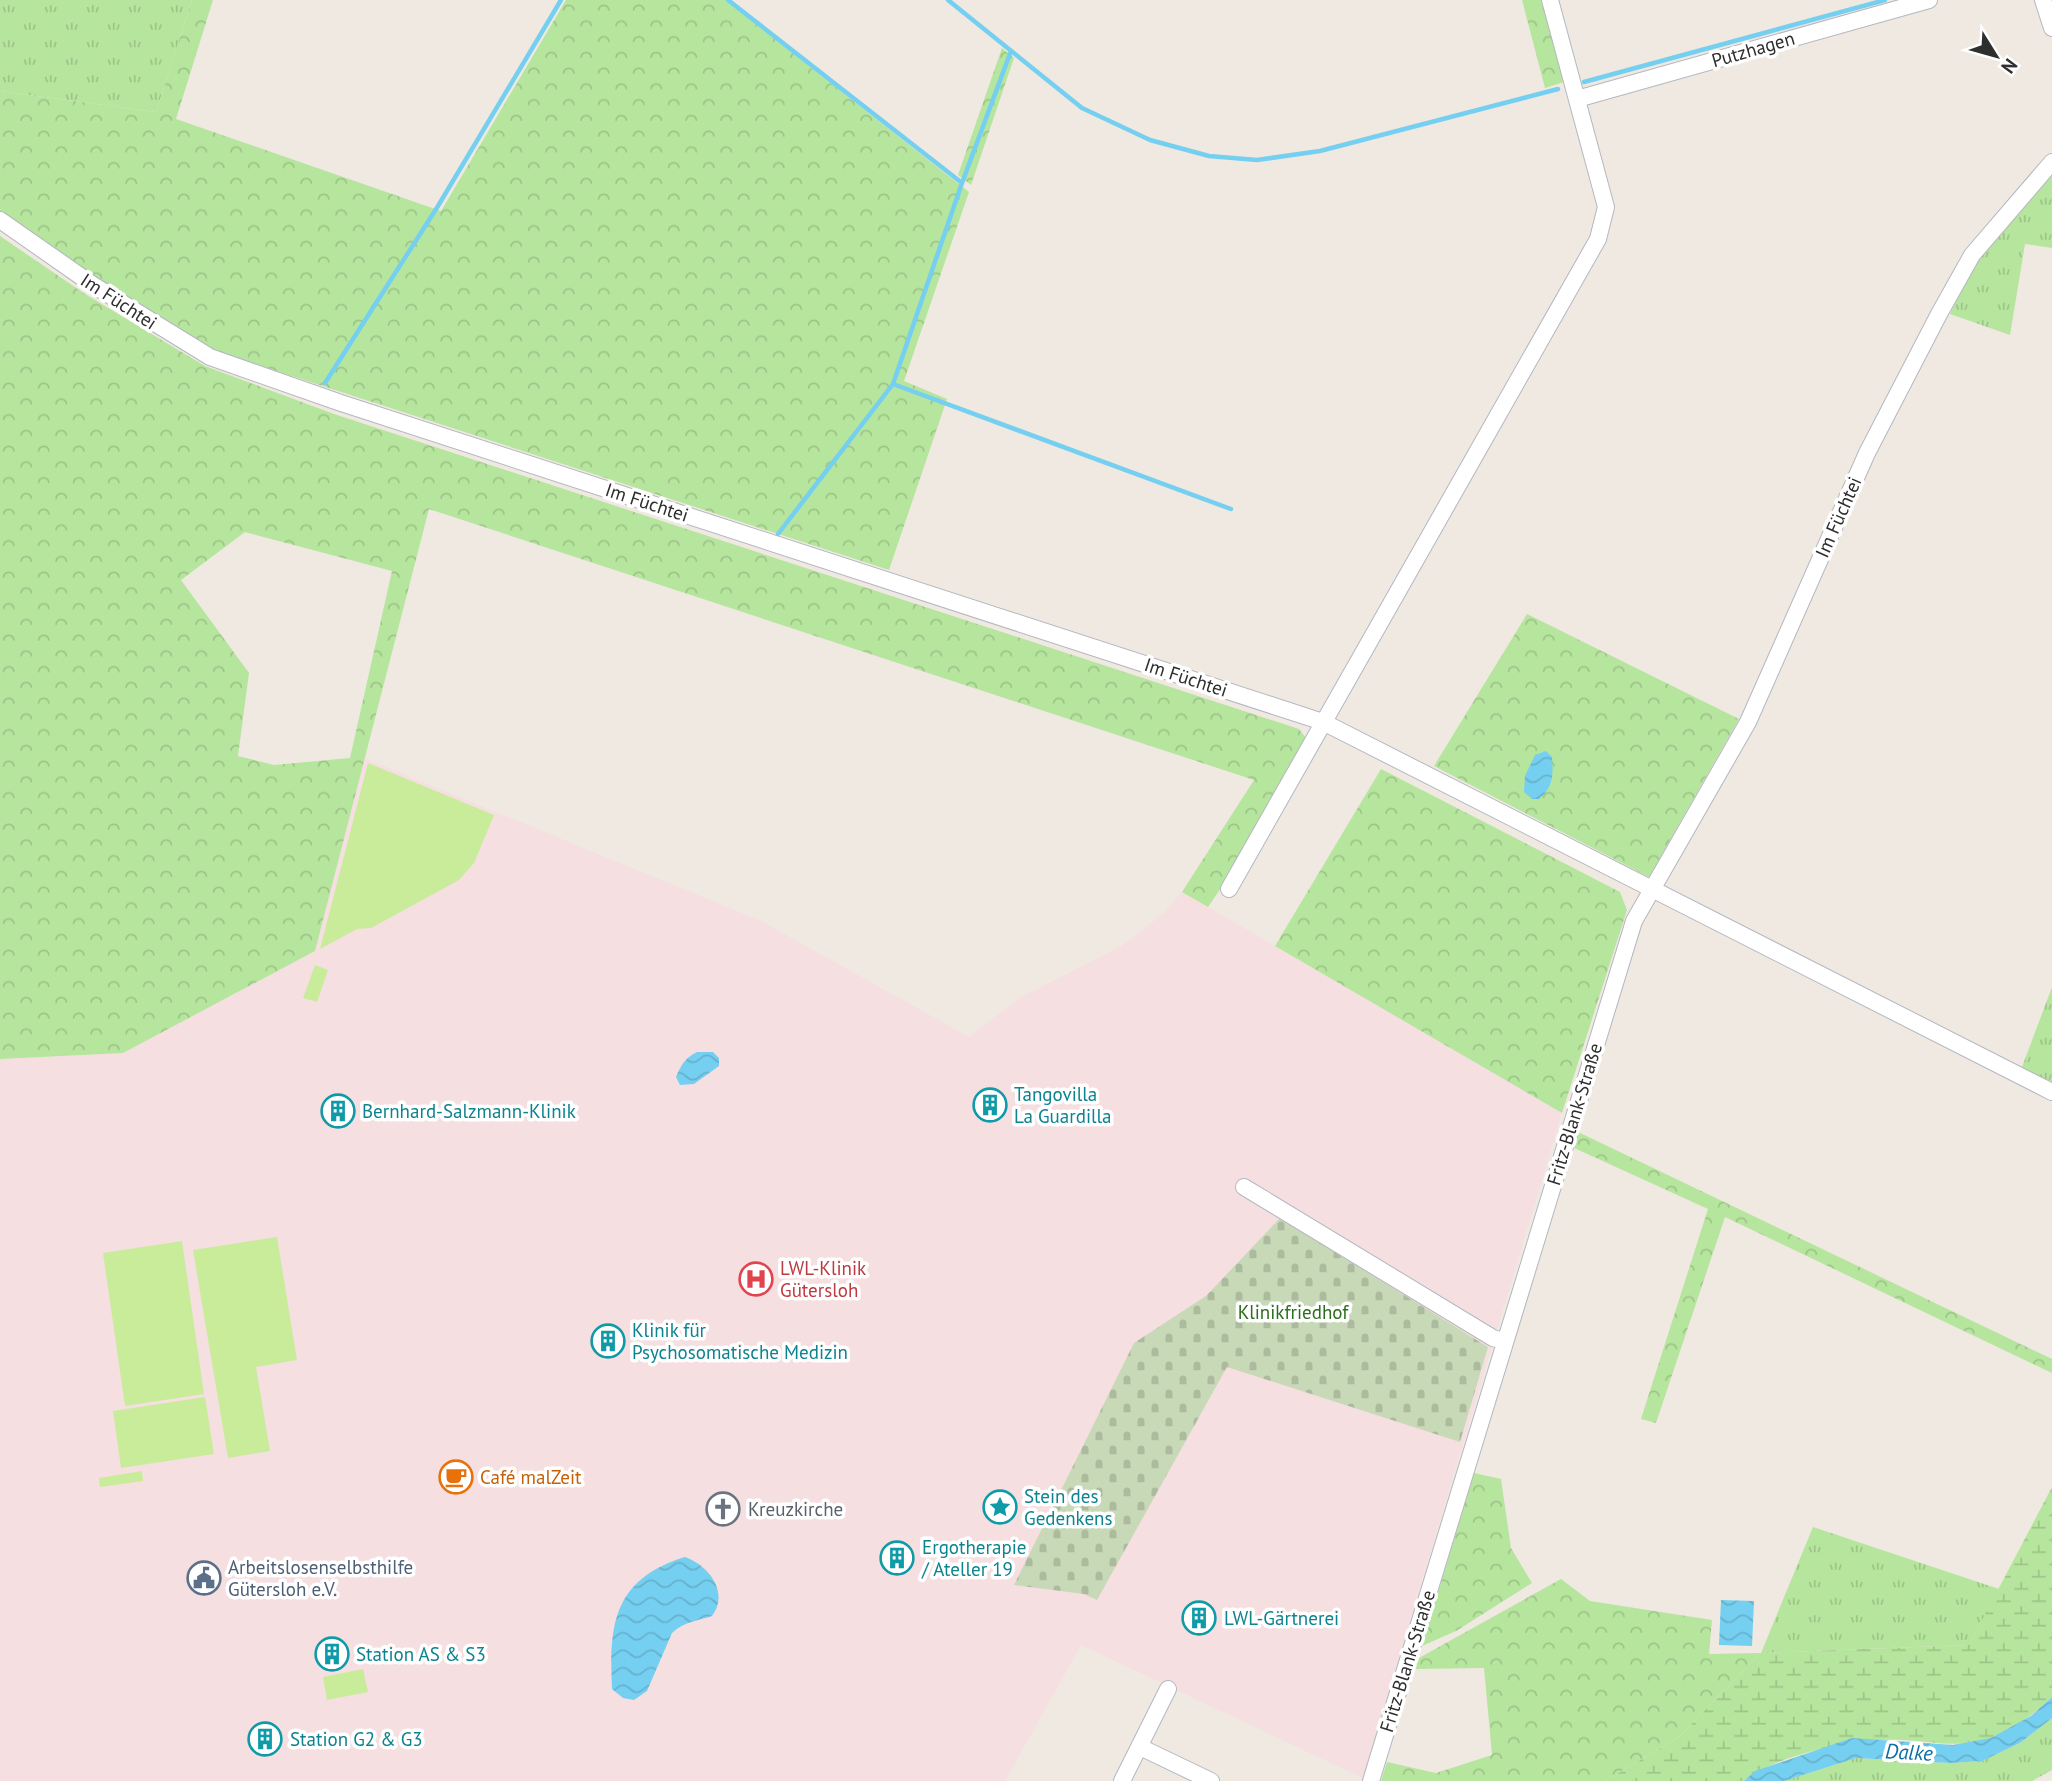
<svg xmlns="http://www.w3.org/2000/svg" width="2052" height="1781" font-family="'PT Sans',sans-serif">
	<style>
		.medical { fill: #f5dfe0 }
		.grass { fill: url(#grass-tufts) }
		.forest { fill: url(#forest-crowns); fill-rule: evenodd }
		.wetland { fill: url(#wetland-marsh) }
		.cemetery { fill: url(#cemetery-stones) }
		.pitch { fill: #c9ec9a }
		.water { fill: url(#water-waves) }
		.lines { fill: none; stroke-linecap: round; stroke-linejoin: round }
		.stream { stroke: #75cff0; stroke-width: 4.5 }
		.minor-casing { stroke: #b4b7c1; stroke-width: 18 }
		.minor { stroke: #fff; stroke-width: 16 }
		.labels { text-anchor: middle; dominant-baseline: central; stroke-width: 7; stroke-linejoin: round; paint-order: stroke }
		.street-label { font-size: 19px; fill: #2e2e2e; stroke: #fff }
		.culture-label { font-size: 19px; fill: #0d838f; stroke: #fff; text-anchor: start }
		.health-label { font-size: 19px; fill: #be3a42; stroke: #fff; text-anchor: start }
		.park-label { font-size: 19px; fill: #2c6e1b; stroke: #fff }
		.food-label { font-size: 19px; fill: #c56008; stroke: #fff; text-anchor: start }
		.worship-label { font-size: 19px; fill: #5b616d; stroke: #fff; text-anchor: start }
		.service-label { font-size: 19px; fill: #4e5e75; stroke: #fff; text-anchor: start }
		.water-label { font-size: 21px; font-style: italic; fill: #0d6fa3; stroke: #fff }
	</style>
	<defs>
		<pattern id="grass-tufts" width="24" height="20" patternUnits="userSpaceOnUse" patternTransform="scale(1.75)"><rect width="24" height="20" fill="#b6e59e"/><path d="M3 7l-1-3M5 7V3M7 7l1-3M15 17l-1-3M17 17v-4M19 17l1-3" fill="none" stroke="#9dc588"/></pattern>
		<pattern id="forest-crowns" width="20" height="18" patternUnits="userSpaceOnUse" patternTransform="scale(1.75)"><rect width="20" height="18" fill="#b6e59e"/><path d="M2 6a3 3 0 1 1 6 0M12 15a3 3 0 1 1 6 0" fill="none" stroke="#9dc588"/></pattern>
		<pattern id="wetland-marsh" width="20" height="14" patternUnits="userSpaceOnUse" patternTransform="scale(1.75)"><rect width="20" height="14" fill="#b6e59e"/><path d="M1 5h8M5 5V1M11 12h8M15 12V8" fill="none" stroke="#9dc588"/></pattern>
		<pattern id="cemetery-stones" width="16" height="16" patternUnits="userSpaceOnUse" patternTransform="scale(1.75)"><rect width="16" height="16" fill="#c8d9b8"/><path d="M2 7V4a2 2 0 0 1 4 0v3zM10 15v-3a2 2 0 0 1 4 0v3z" fill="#acbb9e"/></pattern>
		<pattern id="water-waves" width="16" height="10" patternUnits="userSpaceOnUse" patternTransform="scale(1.75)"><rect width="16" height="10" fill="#75cff0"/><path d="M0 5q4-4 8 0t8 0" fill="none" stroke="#66b2ce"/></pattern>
	</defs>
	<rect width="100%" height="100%" fill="#efe9e1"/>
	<path class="medical" d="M364 758 761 921 969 1037 1021 997 1120 947 1164 913 1182 892 1562 1113 1363 1778 1081 1645 1005 1781H0V1059L123 1053 315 951Z"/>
	<path class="grass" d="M0 0H192L156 112 0 91Z
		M2052 172V248L2025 244 2010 335 1950 314 1978 257Z
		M2052 987V1083L2022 1067Z
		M1813 1527 1999 1589 1969 1645 1761 1653Z
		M2052 1718V1770L2032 1781H1784L1856 1758 1950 1763 1982 1761 2020 1743Z"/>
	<path class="forest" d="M192 0H213L176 119 441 211 566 0H725L969 192 904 381 947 399 889 570 212 350 96 279 0 212V91L156 112Z
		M1522 0H1541L1564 82 1545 88Z
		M1002 48 1014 58 971 185 958 175Z
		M0 236 85 294 205 366 334 414 1299 729 1306 738 1235 867 1208 907 1182 892 1254 780 429 509 315 951 123 1053 0 1059ZM245 532 392 571 350 758 274 765 238 756 249 673 181 580Z
		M1527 614 1739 719 1649 877 1434 766Z
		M1381 769 1620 892 1627 910 1562 1113 1275 946Z
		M1576 1131 2052 1359V1373L1725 1217 1656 1423 1641 1419 1708 1209 1572 1147Z
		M1474 1473 1501 1479 1511 1548 1532 1583 1456 1631 1422 1646Z
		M1561 1579 1590 1601 1712 1620 1709 1654 1761 1653 1679 1737 1605 1781H1381L1387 1762 1436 1773 1492 1755 1484 1668 1415 1669 1419 1658Z"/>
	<path class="wetland" d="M2052 1487V1697C2033 1714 2014 1731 1989 1739 1960 1748 1933 1742 1904 1740 1862 1737 1776 1754 1744 1781H1605L1679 1737 1761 1653 1969 1645Z"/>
	<path class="cemetery" d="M1280 1218 1488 1347 1460 1442 1227 1367 1097 1600 1084 1594 1014 1585 1134 1343 1206 1296Z"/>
	<path class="pitch" d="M368 763 494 815 474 863 459 880 371 928 357 929 320 949Z
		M315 965 328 970 317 1002 303 998Z
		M277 1237 297 1360 256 1367 270 1451 228 1458 193 1250Z
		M182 1241 204 1394 125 1406 103 1253Z
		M205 1397 214 1454 121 1468 113 1411Z
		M142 1471 143 1481 100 1487 99 1478Z
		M363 1669 368 1692 327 1700 323 1677Z"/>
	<path class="water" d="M1546 751 1552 757C1553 774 1554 787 1539 799H1532L1524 792 1525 776 1535 755Z
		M697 1052H713L719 1058V1066L694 1084 680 1085 676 1077C681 1065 685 1058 697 1052Z
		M685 1557C708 1565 730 1592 712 1616 697 1621 685 1621 672 1633L647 1691 634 1700 623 1698 612 1689C609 1623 614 1579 685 1557Z
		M1721 1600 1754 1601 1752 1646 1719 1645Z
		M2052 1697V1718L2020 1743 1982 1761 1950 1763 1856 1758 1784 1781H1744L1755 1771 1852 1738 1953 1745 1991 1738 2031 1716Z"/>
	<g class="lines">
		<path class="stream" d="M728 0 962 183 893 384 778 534
			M948 0 1082 108 1150 140 1209 156 1257 160 1320 151 1558 89
			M1584 82 1885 0
			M962 183 1011 51
			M325 383 438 206 561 0
			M893 384 1231 509"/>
		<defs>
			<path id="minor" d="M2043 0 2052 28
				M1577 99 1929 0
				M0 220 93 285 210 357 341 403 1323 722 2052 1092
				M1229 889 1598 239 1606 207 1550 0
				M1244 1187 1493 1338 1503 1341
				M1140 1747 1211 1781
				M1122 1781 1168 1689
				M1371 1781 1634 921 1748 722 1867 453 1939 314 1972 255 2052 162"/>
		</defs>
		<use href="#minor" class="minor-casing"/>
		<use href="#minor" class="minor"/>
	</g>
	<defs>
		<symbol id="building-ring" viewBox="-11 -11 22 22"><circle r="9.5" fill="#fff" stroke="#0f9aa8" stroke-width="1.5"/><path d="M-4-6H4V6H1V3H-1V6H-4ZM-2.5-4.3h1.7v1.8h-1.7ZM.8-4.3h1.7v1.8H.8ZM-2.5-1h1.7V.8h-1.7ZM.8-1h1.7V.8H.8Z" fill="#0f9aa8"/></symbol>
		<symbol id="hospital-ring" viewBox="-11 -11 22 22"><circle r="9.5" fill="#fff" stroke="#e0444e" stroke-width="1.5"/><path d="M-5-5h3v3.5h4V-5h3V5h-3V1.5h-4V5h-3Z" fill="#e0444e"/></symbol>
		<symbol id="cafe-ring" viewBox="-11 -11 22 22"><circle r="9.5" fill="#fff" stroke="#e8710a" stroke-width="1.5"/><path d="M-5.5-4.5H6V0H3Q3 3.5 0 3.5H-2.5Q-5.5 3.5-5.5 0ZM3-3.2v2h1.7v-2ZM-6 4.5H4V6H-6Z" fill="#e8710a"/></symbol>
		<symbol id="sight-ring" viewBox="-11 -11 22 22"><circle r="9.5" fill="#fff" stroke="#0f9aa8" stroke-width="1.5"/><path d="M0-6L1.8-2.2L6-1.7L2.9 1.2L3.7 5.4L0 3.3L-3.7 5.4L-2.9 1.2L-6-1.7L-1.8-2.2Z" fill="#0f9aa8"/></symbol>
		<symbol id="church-ring" viewBox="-11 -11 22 22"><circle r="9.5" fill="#fff" stroke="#6b7280" stroke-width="1.5"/><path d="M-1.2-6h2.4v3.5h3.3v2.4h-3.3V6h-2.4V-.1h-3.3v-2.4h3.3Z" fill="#6b7280"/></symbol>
		<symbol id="civic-ring" viewBox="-11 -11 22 22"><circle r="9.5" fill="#fff" stroke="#5c6f8a" stroke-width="1.5"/><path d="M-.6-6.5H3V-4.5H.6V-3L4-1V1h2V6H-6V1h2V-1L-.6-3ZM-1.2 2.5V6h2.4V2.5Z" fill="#5c6f8a"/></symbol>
	</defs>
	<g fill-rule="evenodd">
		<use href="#building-ring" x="971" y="1086" width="38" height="38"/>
		<use href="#building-ring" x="319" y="1092" width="38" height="38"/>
		<use href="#hospital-ring" x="737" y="1260" width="38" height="38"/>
		<use href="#building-ring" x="589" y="1322" width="38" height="38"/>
		<use href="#cafe-ring" x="437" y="1458" width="38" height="38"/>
		<use href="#sight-ring" x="981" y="1488" width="38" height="38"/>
		<use href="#church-ring" x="704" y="1490" width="38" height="38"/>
		<use href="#building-ring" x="878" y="1539" width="38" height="38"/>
		<use href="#civic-ring" x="185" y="1559" width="38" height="38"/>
		<use href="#building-ring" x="1180" y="1599" width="38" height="38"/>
		<use href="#building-ring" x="313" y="1635" width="38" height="38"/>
		<use href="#building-ring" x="246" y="1720" width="38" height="38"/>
	</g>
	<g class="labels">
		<g class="street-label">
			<text transform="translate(1753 49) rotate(-16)">Putzhagen</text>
			<text transform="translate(119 301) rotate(33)">Im Füchtei</text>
			<text transform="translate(647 502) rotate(18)">Im Füchtei</text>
			<text transform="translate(1838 517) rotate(-66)">Im Füchtei</text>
			<text transform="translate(1186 677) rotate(18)">Im Füchtei</text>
			<text transform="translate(1574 1114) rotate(-73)">Fritz-Blank-Straße</text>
			<text transform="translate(1407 1661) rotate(-73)">Fritz-Blank-Straße</text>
		</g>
		<g class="culture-label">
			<text x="1014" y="1094">Tangovilla<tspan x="1014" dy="22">La Guardilla</tspan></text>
			<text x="362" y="1111">Bernhard-Salzmann-Klinik</text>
			<text x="632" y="1330">Klinik für<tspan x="632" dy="22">Psychosomatische Medizin</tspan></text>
			<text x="1024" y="1496">Stein des<tspan x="1024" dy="22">Gedenkens</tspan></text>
			<text x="922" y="1547">Ergotherapie<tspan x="922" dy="22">/ Ateller 19</tspan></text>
			<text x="1224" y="1618">LWL-Gärtnerei</text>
			<text x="356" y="1654">Station AS &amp; S3</text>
			<text x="290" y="1739">Station G2 &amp; G3</text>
		</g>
		<g class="health-label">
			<text x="780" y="1268">LWL-Klinik<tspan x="780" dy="22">Gütersloh</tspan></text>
		</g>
		<g class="park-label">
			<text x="1293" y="1312">Klinikfriedhof</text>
		</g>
		<g class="food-label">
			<text x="480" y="1477">Café malZeit</text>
		</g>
		<g class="worship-label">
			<text x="748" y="1509">Kreuzkirche</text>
		</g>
		<g class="service-label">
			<text x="228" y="1567">Arbeitslosenselbsthilfe<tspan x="228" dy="22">Gütersloh e.V.</tspan></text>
		</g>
		<g class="water-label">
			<text transform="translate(1909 1752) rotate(3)">Dalke</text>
		</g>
	</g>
	<g transform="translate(1996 56) rotate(127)" stroke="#ffffff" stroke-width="5" paint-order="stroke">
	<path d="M0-5L12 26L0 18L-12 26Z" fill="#2e2e2e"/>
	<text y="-10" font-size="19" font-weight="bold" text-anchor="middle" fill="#2e2e2e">N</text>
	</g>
</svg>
